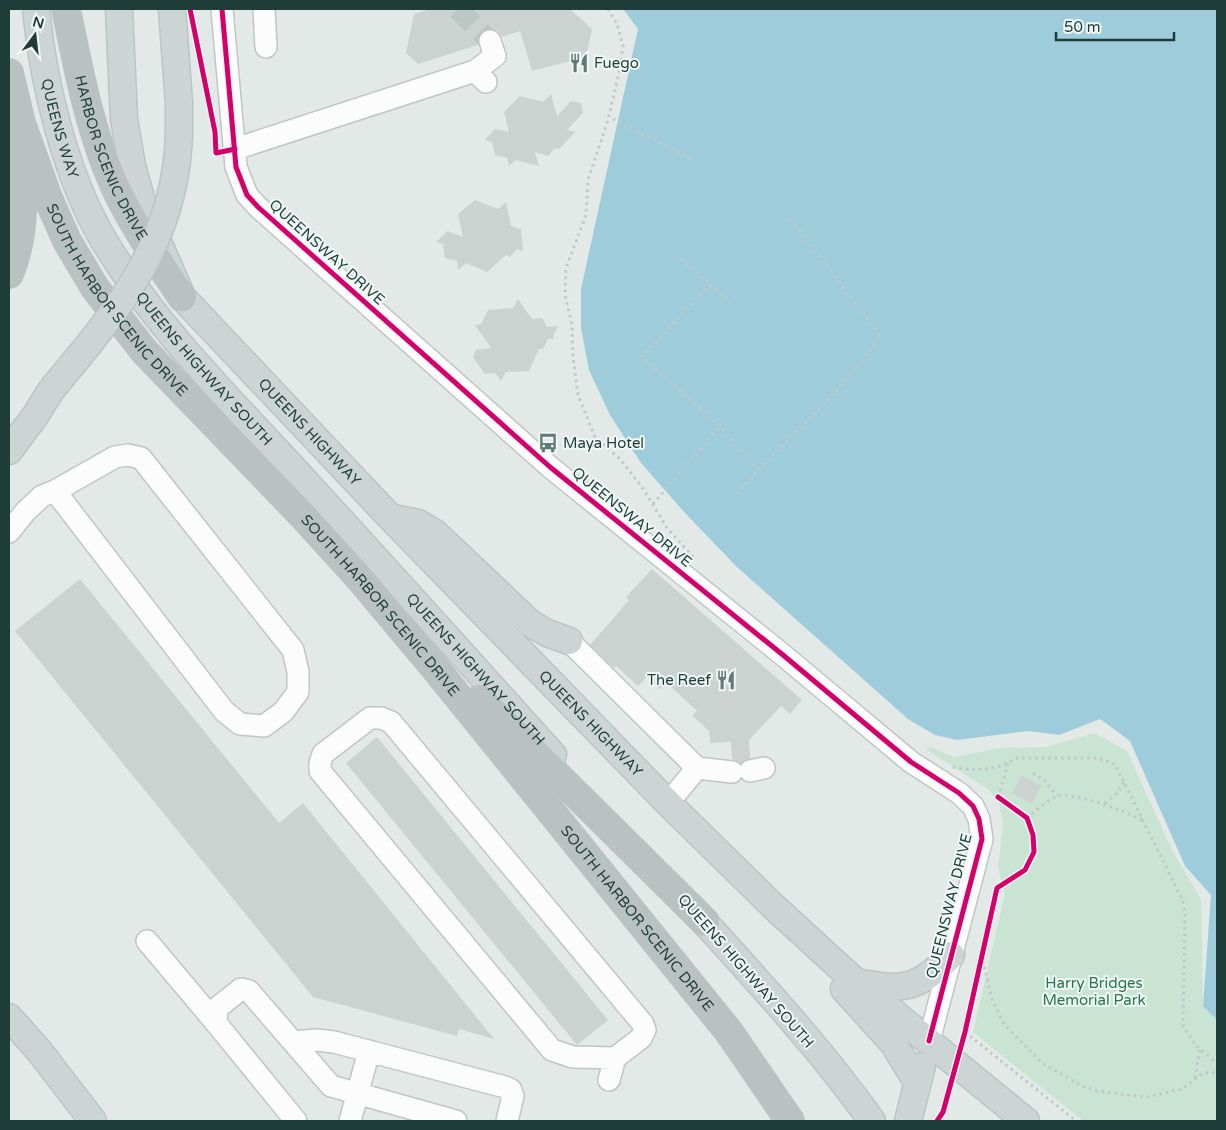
<svg xmlns="http://www.w3.org/2000/svg" width="1226" height="1130" font-family="'Varela Round',sans-serif">
	<style>
		.green { fill: #cae4d4 }
		.water { fill: #9fccdb }
		.building { fill: #ccd2d0 }
		.lines { fill: none; stroke-linecap: round; stroke-linejoin: round }
		.minor-tunnel { stroke: #bbc7c3; stroke-width: 21; stroke-dasharray: 21 11; stroke-linecap: butt }
		.minor-casing { stroke: #bfc6c3; stroke-width: 24 }
		.major-casing { stroke: #bbc5c3; stroke-width: 29 }
		.highway-casing { stroke: #bbc5c3; stroke-width: 30 }
		.path { stroke: #bfc9c8; stroke-width: 3; stroke-dasharray: 2.5 4; stroke-linecap: butt }
		.minor { stroke: #fbfcfb; stroke-width: 21 }
		.major { stroke: #ccd5d4; stroke-width: 26 }
		.highway { stroke: #b9c2c1; stroke-width: 28 }
		.major-bridge-casing { stroke: #bbc5c3; stroke-width: 29; stroke-linecap: butt }
		.major-bridge { stroke: #ccd5d4; stroke-width: 26 }
		.cycleway-casing { stroke: #eff8f5; stroke-width: 8 }
		.cycleway { stroke: #d6006c; stroke-width: 5 }
		.labels { text-anchor: middle; dominant-baseline: central; stroke-width: 4; stroke-linejoin: round; paint-order: stroke }
		.poi-label { font-size: 15px; fill: #1f3d38; stroke: #eff8f5; text-anchor: start }
		.street-label { font-size: 15px; fill: #1f3d38; stroke: #eff8f5 }
		.park-label { font-size: 15px; fill: #26774f; stroke: #eff8f5 }
	</style>
	<rect width="100%" height="100%" fill="#e2e9e6"/>
	<path class="green" d="M1094 733 1127 751 1173 852 1201 899 1203 1006 1217 1020V1121H1083L973 1032 1005 894 998 867 1003 826 1000 805 988 789 925 749 931 747 954 757 1000 748 1046 747Z"/>
	<path class="water" d="M623 9H1217V1020L1203 1006 1211 895 1185 866 1130 741 1100 719 1059 735 1028 731 957 740 935 735 908 719 737 567 685 513 641 463 610 415 589 370 581 328V289L638 29Z"/>
	<path class="building" d="M431 9H570L592 29 586 57 532 71 520 31 502 37 498 31 492 29 480 33 478 45 418 64 406 53 414 14Z
		M551 94 557 116 571 101 581 103 583 113 567 130 575 132 559 149 555 148 548 156 535 152 539 166 516 160 509 166 507 158 495 155 492 142 485 140 495 129 509 132 504 112 520 96 543 102Z
		M475 200 498 209 506 202 511 226 521 229 523 251 517 249 510 257 506 255 487 272 466 263 458 270 457 261 445 258 443 244 436 242 448 231 463 237 458 214Z
		M518 299 532 319 542 318 547 327 558 326 553 337 554 339H548L543 349H539L529 371 506 372 501 381 495 373 485 374 473 357 476 350 491 348 475 325 481 324 488 310 513 308Z
		M652 569 802 700 790 714 781 706 749 740 750 758 741 763 732 759 731 742 710 743 709 731 692 715 697 711 666 682 660 689 647 677 638 686 616 666 614 668 590 645 629 600 626 597Z
		M80 579 279 823 303 803 494 1039 459 1029 457 1036 313 997 15 631Z
		M377 737 608 1020 577 1045 346 763Z
		M1021 775 1041 786 1032 804 1012 793Z"/>
	<g class="lines">
		<path class="minor-tunnel" d="M458 9 490 41"/>
		<defs>
			<path id="minor" d="M222 9 236 167 247 195 258 207 550 467 783 655 911 762 959 793 973 806 979 819 982 839 929 1041
				M264 9 266 47
				M475 71 495 56 490 41
				M235 149 475 71 486 82
				M9 532 25 512 42 496 55 491 115 457 128 455 141 458 293 650 298 672V692L283 712 264 726 240 724 224 711 55 491
				M569 641 697 768 732 772
				M750 771 764 768
				M668 803 697 768
				M147 941 216 1023
				M293 1042 317 1040 334 1042 505 1087 511 1090 513 1096 507 1121
				M609 1080 615 1058 641 1038 645 1030 643 1024 391 722 381 718H370L323 754 320 763V771L552 1050 573 1057 615 1058
				M296 1121 216 1023 217 1008 241 989 249 991 331 1086 456 1121
				M350 1121 369 1051"/>
			<g id="major">
				<path id="s1" d="M36 9C43 83 66 179 106 244 162 336 240 409 312 489 393 577 473 666 553 755"/>
				<path id="s2" d="M119 9 124 119 132 166 144 209 182 297 390 517 668 803 774 907 856 982 1026 1121"/>
				<path d="M172 9 179 103V134"/>
				<path d="M9 451 35 416 50 392"/>
				<path d="M393 518 418 523 435 533 530 623 547 633 569 641"/>
				<path d="M690 906C752 975 818 1045 872 1121"/>
				<path d="M856 982C902 991 918 990 951 955"/>
				<path d="M844 989 893 1043 917 1082"/>
				<path d="M9 1017 40 1052 93 1121"/>
				<path d="M908 1121 922 1066"/>
			</g>
			<g id="highway">
				<path id="s3" d="M66 9C78 67 89 128 113 182 131 223 157 259 182 297"/>
				<path id="s4" d="M9 73 21 123 48 198 67 241 95 288 144 351 303 516 362 581 435 668 729 1032 790 1121"/>
				<path d="M9 274C26 233 25 184 15 141"/>
				<path d="M480 699 705 922"/>
			</g>
		</defs>
		<use href="#minor" class="minor-casing"/>
		<use href="#major" class="major-casing"/>
		<use href="#highway" class="highway-casing"/>
		<path class="path" d="M608 9 617 24 623 45 621 64 608 120 588 180 586 215 566 268 565 295 572 325 573 357 578 395 595 437 620 459 644 490 667 528 696 560
			M613 119 694 160
			M681 259 731 303
			M710 284 642 357 720 426 757 470
			M737 494C783 439 842 395 880 335L790 218
			M653 504 720 426
			M953 767C975 772 998 770 1017 758H1098L1115 764 1183 901 1185 914 1183 1026 1196 1046 1217 1063
			M1033 773 1045 781 1057 796
			M998 797 1008 764
			M1105 803 1116 794 1125 781
			M1027 818C1036 811 1046 801 1056 797 1071 790 1127 812 1142 820
			M981 954 992 999 1004 1024 1042 1063 1082 1086 1097 1091 1147 1097 1182 1089 1203 1073 1217 1072
			M965 1032 1076 1121
			M1195 1078 1200 1050"/>
		<use href="#minor" class="minor"/>
		<use href="#major" class="major"/>
		<use href="#highway" class="highway"/>
		<defs>
			<path id="major-bridge" d="M52 389C118 310 176 242 179 134"/>
		</defs>
		<use href="#major-bridge" class="major-bridge-casing"/>
		<use href="#major-bridge" class="major-bridge"/>
		<defs>
			<path id="cycleway" d="M190 9 215 132 216 153 235 149
				M222 9 236 167 247 195 258 207 550 467 783 655 911 762 959 793 973 806 979 819 982 839 929 1041
				M937 1121 943 1112 965 1032 997 888 1025 870 1034 852 1033 835 1027 818 998 797"/>
		</defs>
		<use href="#cycleway" class="cycleway-casing"/>
		<use href="#cycleway" class="cycleway"/>
	</g>
	<defs>
		<symbol id="restaurant-bare" viewBox="-9 -9 18 18"><path d="M-5-6h1v4h1v-4h1v4h1v-4h1v5L-1.5 .5V6h-2V.5L-5-1ZM5-6V6H3V1.5H1.5Q1.5-4 5-6Z" fill="#637975" stroke="#eff8f5" stroke-width="2.5" paint-order="stroke"/></symbol>
		<symbol id="bus-bare" viewBox="-9 -9 18 18"><path d="M-5-6H5V4H4V6H2V4H-2V6H-4V4H-5ZM-3.5-4V0h7V-4ZM-3.5 1.2v1.5H-2V1.2ZM2 1.2v1.5H3.5V1.2Z" fill="#637975" stroke="#eff8f5" stroke-width="2.5" paint-order="stroke"/></symbol>
	</defs>
	<g fill-rule="evenodd">
		<use href="#restaurant-bare" x="565" y="49" width="28" height="28"/>
		<use href="#bus-bare" x="534" y="429" width="28" height="28"/>
		<use href="#restaurant-bare" x="712" y="666" width="28" height="28"/>
	</g>
	<g class="labels">
		<g class="poi-label">
			<text x="594" y="63">Fuego</text>
			<text x="563" y="443">Maya Hotel</text>
			<text x="711" y="680" text-anchor="end">The Reef</text>
		</g>
		<g class="street-label">
			<text stroke="none"><textPath href="#s1" startOffset="122">QUEENS WAY</textPath></text>
			<text stroke="none"><textPath href="#s3" startOffset="156">HARBOR SCENIC DRIVE</textPath></text>
			<text transform="translate(327 252) rotate(42)">QUEENSWAY DRIVE</text>
			<text stroke="none"><textPath href="#s4" startOffset="255">SOUTH HARBOR SCENIC DRIVE</textPath></text>
			<text stroke="none"><textPath href="#s1" startOffset="406">QUEENS HIGHWAY SOUTH</textPath></text>
			<text stroke="none"><textPath href="#s2" startOffset="484">QUEENS HIGHWAY</textPath></text>
			<text transform="translate(632 517) rotate(39)">QUEENSWAY DRIVE</text>
			<text stroke="none"><textPath href="#s4" startOffset="660">SOUTH HARBOR SCENIC DRIVE</textPath></text>
			<text stroke="none"><textPath href="#s1" startOffset="811">QUEENS HIGHWAY SOUTH</textPath></text>
			<text stroke="none"><textPath href="#s2" startOffset="889">QUEENS HIGHWAY</textPath></text>
			<text transform="translate(949 906) rotate(-76)">QUEENSWAY DRIVE</text>
			<text stroke="none"><textPath href="#s4" startOffset="1065">SOUTH HARBOR SCENIC DRIVE</textPath></text>
			<text transform="translate(746 971) rotate(49)">QUEENS HIGHWAY SOUTH</text>
		</g>
		<g class="park-label">
			<text x="1094" y="983">Harry Bridges<tspan x="1094" dy="17">Memorial Park</tspan></text>
		</g>
	</g>
	<rect width="1226" height="1130" fill="none" stroke="#1f3d38" stroke-width="20"/>
	<g transform="translate(35 35) rotate(15)" stroke="#eff8f5" stroke-width="4" paint-order="stroke">
	<path d="M0-4L9 19L0 12L-9 19Z" fill="#1f3d38"/>
	<text y="-8" font-size="14" font-weight="bold" text-anchor="middle" fill="#1f3d38">N</text>
	</g>
	<path d="M1056 32v8h118v-8" fill="none" stroke="#1f3d38" stroke-width="2.5"/>
	<text x="1064" y="32" font-size="15" fill="#1f3d38" stroke="#eff8f5" stroke-width="4" paint-order="stroke">50 m</text>
</svg>
